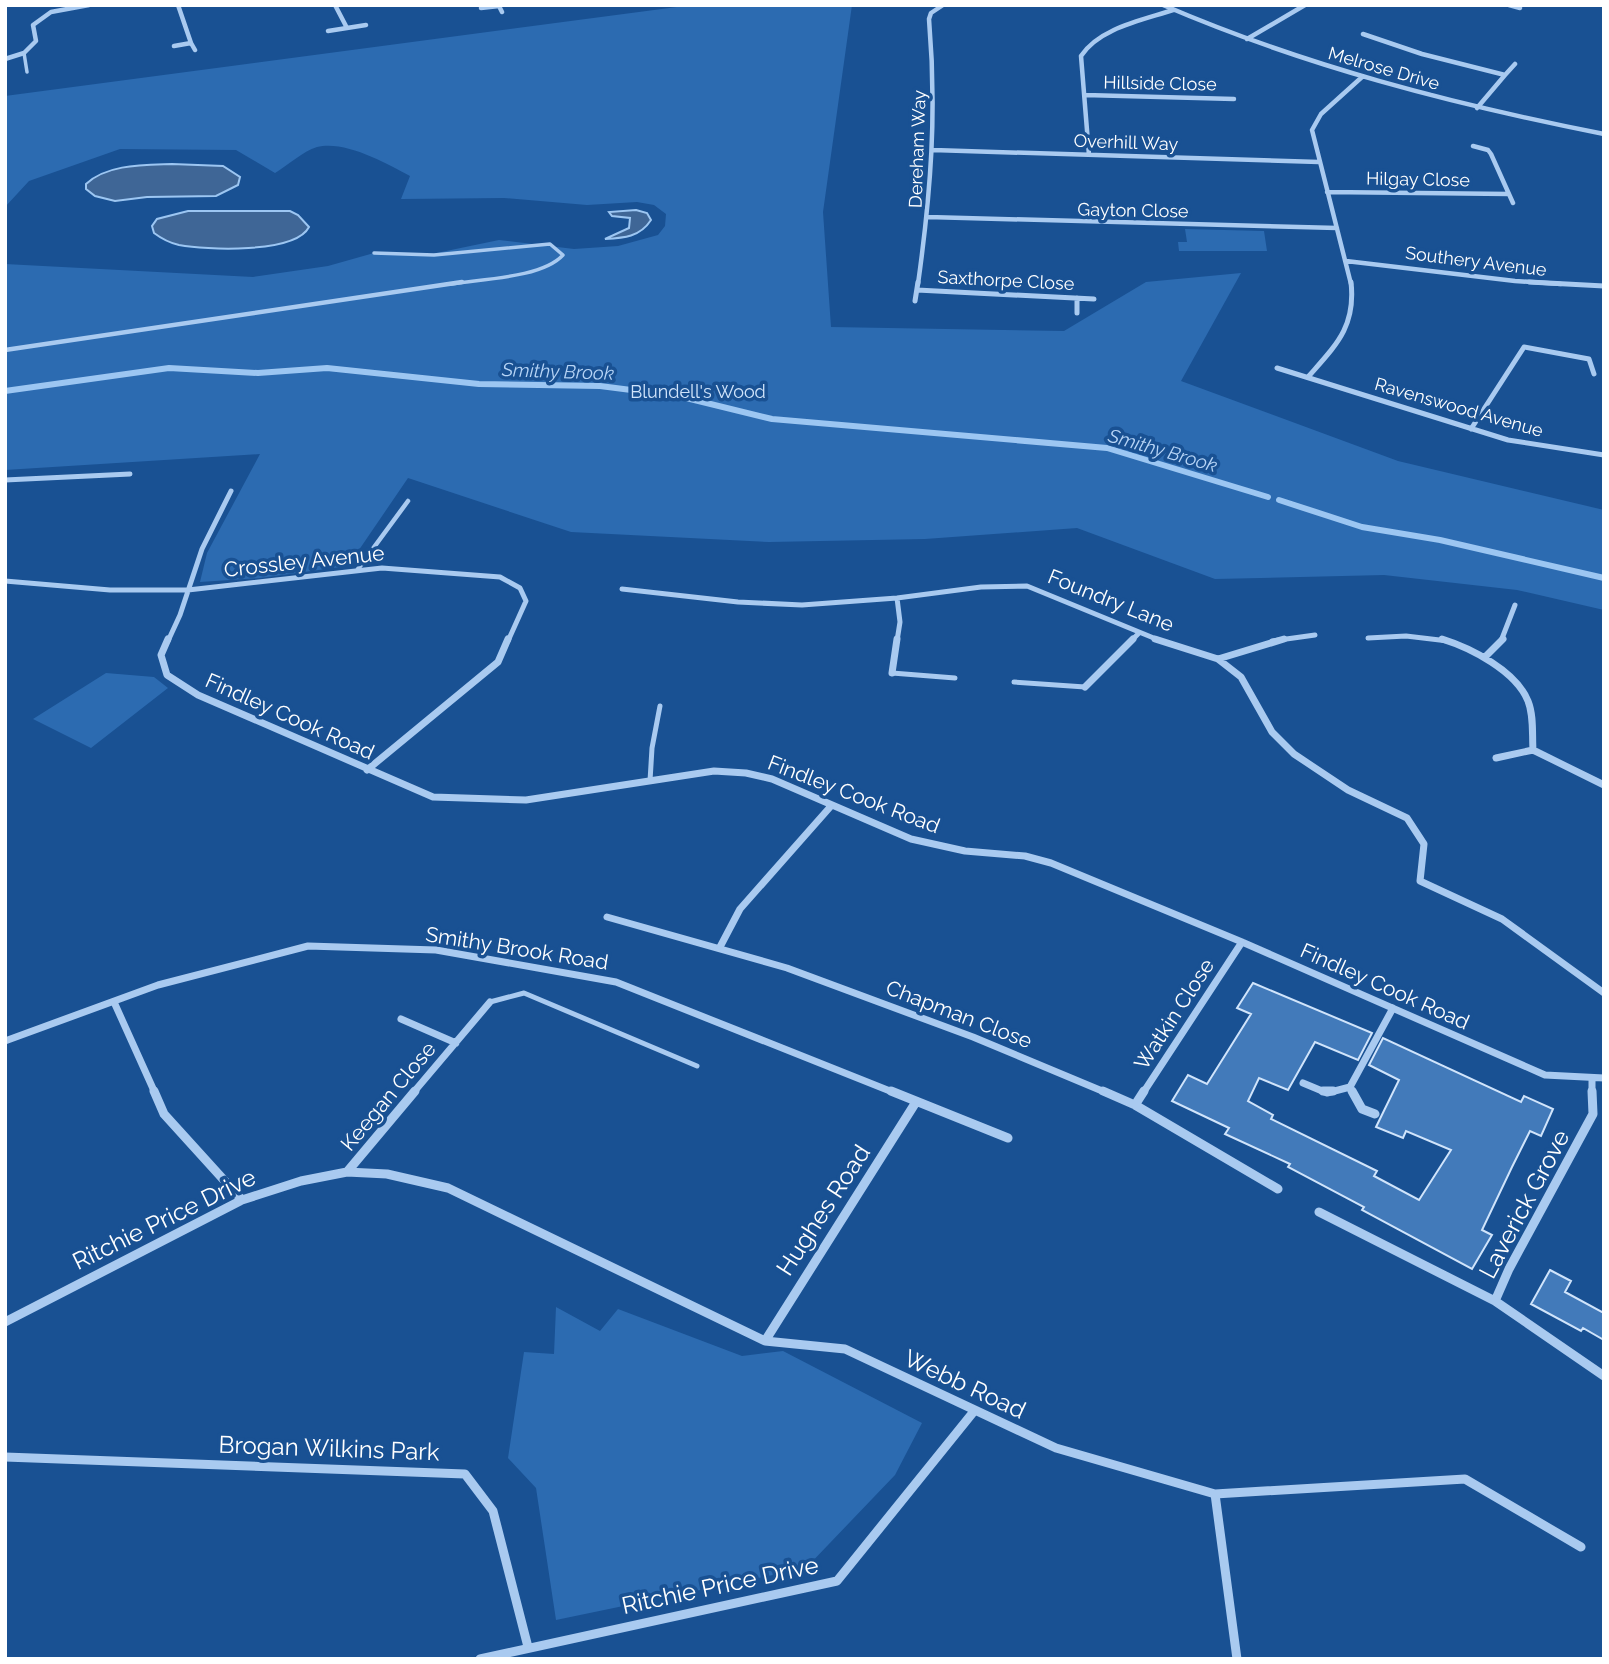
<svg xmlns="http://www.w3.org/2000/svg" width="1609" height="1664" font-family="Raleway,sans-serif">
	<style>
		.green { fill: #2c6bb1 }
		.water { fill: #3f6696; stroke: #9cc6f2; stroke-width: 2 }
		.lines { fill: none; stroke-linecap: round; stroke-linejoin: round }
		.stream { stroke: #9cc6f2; stroke-width: 6 }
		.building { fill: #427aba; stroke: #d0e4fb; stroke-width: 2 }
		.lane-far2 { stroke: #a9caf0; stroke-width: 3.5 }
		.lane-far1 { stroke: #a9caf0; stroke-width: 4.5 }
		.lane { stroke: #a9caf0; stroke-width: 5 }
		.street-far3 { stroke: #a9caf0; stroke-width: 4.5 }
		.street-far2 { stroke: #a9caf0; stroke-width: 5 }
		.street-far1 { stroke: #a9caf0; stroke-width: 7 }
		.street { stroke: #a9caf0; stroke-width: 9 }
		.labels { text-anchor: middle; dominant-baseline: central; stroke-width: 7; stroke-linejoin: round; paint-order: stroke }
		.far-street-label { font-size: 18px; fill: #fff; stroke: #195193 }
		.far-park-label { font-size: 18px; fill: #d0e4fb; stroke: #195193 }
		.far-water-label { font-size: 19px; font-style: italic; fill: #b6d4f6; stroke: #195193 }
		.street-label { font-size: 21px; fill: #fff; stroke: #195193 }
		.near-street-label { font-size: 24px; fill: #fff; stroke: #195193 }
	</style>
	<rect width="100%" height="100%" fill="#195193"/>
	<path class="green" d="M692 5H852L823 212 831 327 1064 331 1146 282 1241 273 1181 381 1398 461 1604 510V610L1517 590 1384 575 1215 579 1077 528 925 539 769 542 571 532 408 478 348 566 260 578 200 582 207 553 260 454 5 470V264L253 277 328 266 374 253 427 255 499 240 574 249 618 246 658 235 665 226 666 214 654 205 637 202 587 205 504 198 401 199 410 176C386 163 345 140 317 147 303 151 287 166 275 173L236 150 120 149 29 181 5 207V96Z
		M1185 229 1264 231 1267 251H1179L1178 242H1187Z
		M106 673 154 677 168 688 91 748 33 719Z
		M556 1307 600 1331 618 1309 742 1356 783 1351 922 1423 895 1475 806 1568 556 1620 536 1488 508 1458 524 1352 554 1354Z"/>
	<path class="water" d="M172 164 223 166 240 177 238 185 216 196 147 197 115 201 95 196 86 189V184C107 164 144 165 172 164Z
		M636 210 647 213 651 220C640 237 624 238 605 239L629 228 630 218 612 216 609 212Z
		M188 211H290L298 215 309 227C295 254 205 250 179 245 170 243 162 239 154 233L152 226 157 219Z"/>
	<g class="lines">
		<path class="stream" d="M5 391 169 368 258 373 327 368 479 384 600 386 678 396 772 419 1107 448 1268 497
			M1279 500 1362 527 1440 540 1604 578"/>
	</g>
	<path class="building" d="M1253 983 1372 1033 1358 1060 1315 1042 1288 1090 1259 1078 1248 1101 1273 1115 1271 1119 1377 1171 1374 1176 1419 1200 1451 1150 1406 1131 1403 1138 1376 1127 1399 1080 1369 1065 1383 1038 1521 1102 1524 1096 1553 1109 1541 1136 1530 1131 1512 1167 1482 1230 1492 1235 1472 1269 1362 1210 1364 1207 1288 1167 1290 1164 1225 1134 1229 1128 1172 1101 1188 1075 1207 1084 1251 1014 1237 1008Z
		M1550 1270 1571 1281 1565 1292 1604 1313V1340L1583 1328 1581 1331 1531 1304Z"/>
	<g class="lines">
		<path class="lane-far2" d="M24 53 27 72
			M374 253 434 255 550 244 563 255C542 278 481 279 451 284"/>
		<path class="lane-far1" d="M5 350 462 282
			M358 569 408 501"/>
		<path class="lane" d="M892 673 955 678
			M1014 682 1085 687
			M650 781 652 748 660 706
			M490 1002 524 993 697 1066"/>
		<path class="street-far3" d="M178 5 191 43
			M335 5 347 28
			M1163 5C1305 66 1452 104 1604 134
			M1509 5 1520 8
			M481 8 499 6 502 12
			M328 31 366 25
			M1363 34 1422 54 1505 75 1477 108
			M1247 39 1305 5
			M174 46 191 43 195 50
			M5 59 24 53 36 41 33 25 51 12 89 5
			M1505 75 1515 64
			M1085 95 1234 99
			M1473 146 1488 150 1491 154 1513 203
			M933 150 1319 162
			M1089 155 1081 56C1099 28 1143 20 1173 10
			M1327 192 1509 194
			M928 217 1337 228
			M1346 261 1515 281 1561 284
			M918 284C931 191 937 112 929 19L931 13 943 5
			M1351 284 1312 130 1321 114 1362 77"/>
		<path class="street-far2" d="M1529 282 1604 286
			M917 290 1094 299
			M1077 298V313
			M915 301 918 282
			M1277 368 1508 440 1604 455
			M1308 377C1336 345 1356 327 1351 282
			M1471 429 1524 347 1589 359 1594 374
			M5 480 130 474
			M5 581 110 590H188L382 568 500 577 520 588 526 601 508 641
			M622 589 738 602 802 605 897 598 981 587 1027 586 1161 641
			M897 598 900 622 897 641
			M1368 638 1406 636 1448 641
			M168 641 180 615 202 549 231 491
			M1131 641 1138 634
			M1272 641 1315 635
			M1501 641 1515 605"/>
		<path class="street-far1" d="M168 639 161 655 167 675 198 695 433 797 526 800 714 771 746 773 772 779 911 839 965 851 1025 856 1051 863 1242 942 1545 1075 1604 1078
			M1155 639 1218 659 1241 677 1272 732 1294 754 1348 790 1407 818 1424 844 1420 881 1502 919 1604 993
			M1442 639C1471 648 1516 671 1528 701 1534 716 1532 734 1533 750L1604 785
			M1485 657 1503 639
			M1218 659 1284 639
			M892 673 897 639
			M1085 687 1133 639
			M1496 758 1533 750
			M367 770 498 662 508 639
			M607 917 787 968 973 1037 1107 1093
			M720 947 740 909 831 806
			M114 1002 155 1093
			M401 1019 456 1043
			M5 1041 158 985 308 946 436 950 616 982 895 1093
			M1592 1079V1093
			M1303 1083 1327 1093 1350 1087
			M413 1093 490 1002
			M1143 1093 1242 942
			M1353 1093 1350 1087 1393 1008"/>
		<path class="street" d="M154 1091 164 1114 242 1200
			M891 1091 1008 1138
			M1103 1091 1135 1105 1278 1189
			M1323 1091H1333
			M1352 1091 1362 1109 1375 1114
			M1135 1105 1144 1091
			M347 1172 415 1091
			M1319 1212 1495 1301 1604 1376
			M1495 1301 1509 1269 1593 1114 1592 1091
			M5 1322 242 1200 301 1181 347 1172 387 1174 448 1188 765 1341 845 1349 1056 1448 1215 1494 1465 1479 1581 1547
			M765 1341 916 1102
			M5 1457 465 1474 493 1511 528 1647
			M1215 1494 1237 1659
			M480 1659 837 1581 975 1410"/>
	</g>
	<g class="labels">
		<g class="far-street-label">
			<text transform="translate(1384 68) rotate(16)">Melrose Drive</text>
			<text transform="translate(1160 83) rotate(1)">Hillside Close</text>
			<text transform="translate(1126 142) rotate(2)">Overhill Way</text>
			<text transform="translate(917 149) rotate(-88)">Dereham Way</text>
			<text transform="translate(1418 179) rotate(1)">Hilgay Close</text>
			<text transform="translate(1133 210) rotate(1)">Gayton Close</text>
			<text transform="translate(1476 261) rotate(7)">Southery Avenue</text>
			<text transform="translate(1006 280) rotate(3)">Saxthorpe Close</text>
			<text transform="translate(1459 407) rotate(16)">Ravenswood Avenue</text>
		</g>
		<g class="far-park-label">
			<text x="698" y="391">Blundell's Wood</text>
		</g>
		<g class="far-water-label">
			<text transform="translate(558 371) rotate(2)">Smithy Brook</text>
			<text transform="translate(1163 450) rotate(16)">Smithy Brook</text>
		</g>
		<g class="street-label">
			<text transform="translate(304 561) rotate(-6)">Crossley Avenue</text>
			<text transform="translate(1111 600) rotate(22)">Foundry Lane</text>
			<text transform="translate(290 716) rotate(24)">Findley Cook Road</text>
			<text transform="translate(854 794) rotate(21)">Findley Cook Road</text>
			<text transform="translate(517 948) rotate(9)">Smithy Brook Road</text>
			<text transform="translate(1385 986) rotate(24)">Findley Cook Road</text>
			<text transform="translate(959 1014) rotate(21)">Chapman Close</text>
			<text transform="translate(1174 1014) rotate(-57)">Watkin Close</text>
			<text transform="translate(388 1096) rotate(-50)">Keegan Close</text>
		</g>
		<g class="near-street-label">
			<text transform="translate(1524 1204) rotate(-62)">Laverick Grove</text>
			<text transform="translate(823 1210) rotate(-57)">Hughes Road</text>
			<text transform="translate(164 1219) rotate(-26)">Ritchie Price Drive</text>
			<text transform="translate(965 1384) rotate(25)">Webb Road</text>
			<text transform="translate(329 1448) rotate(2)">Brogan Wilkins Park</text>
			<text transform="translate(720 1585) rotate(-12)">Ritchie Price Drive</text>
		</g>
	</g>
	<rect width="1609" height="1664" fill="none" stroke="#ffffff" stroke-width="14"/>
</svg>
